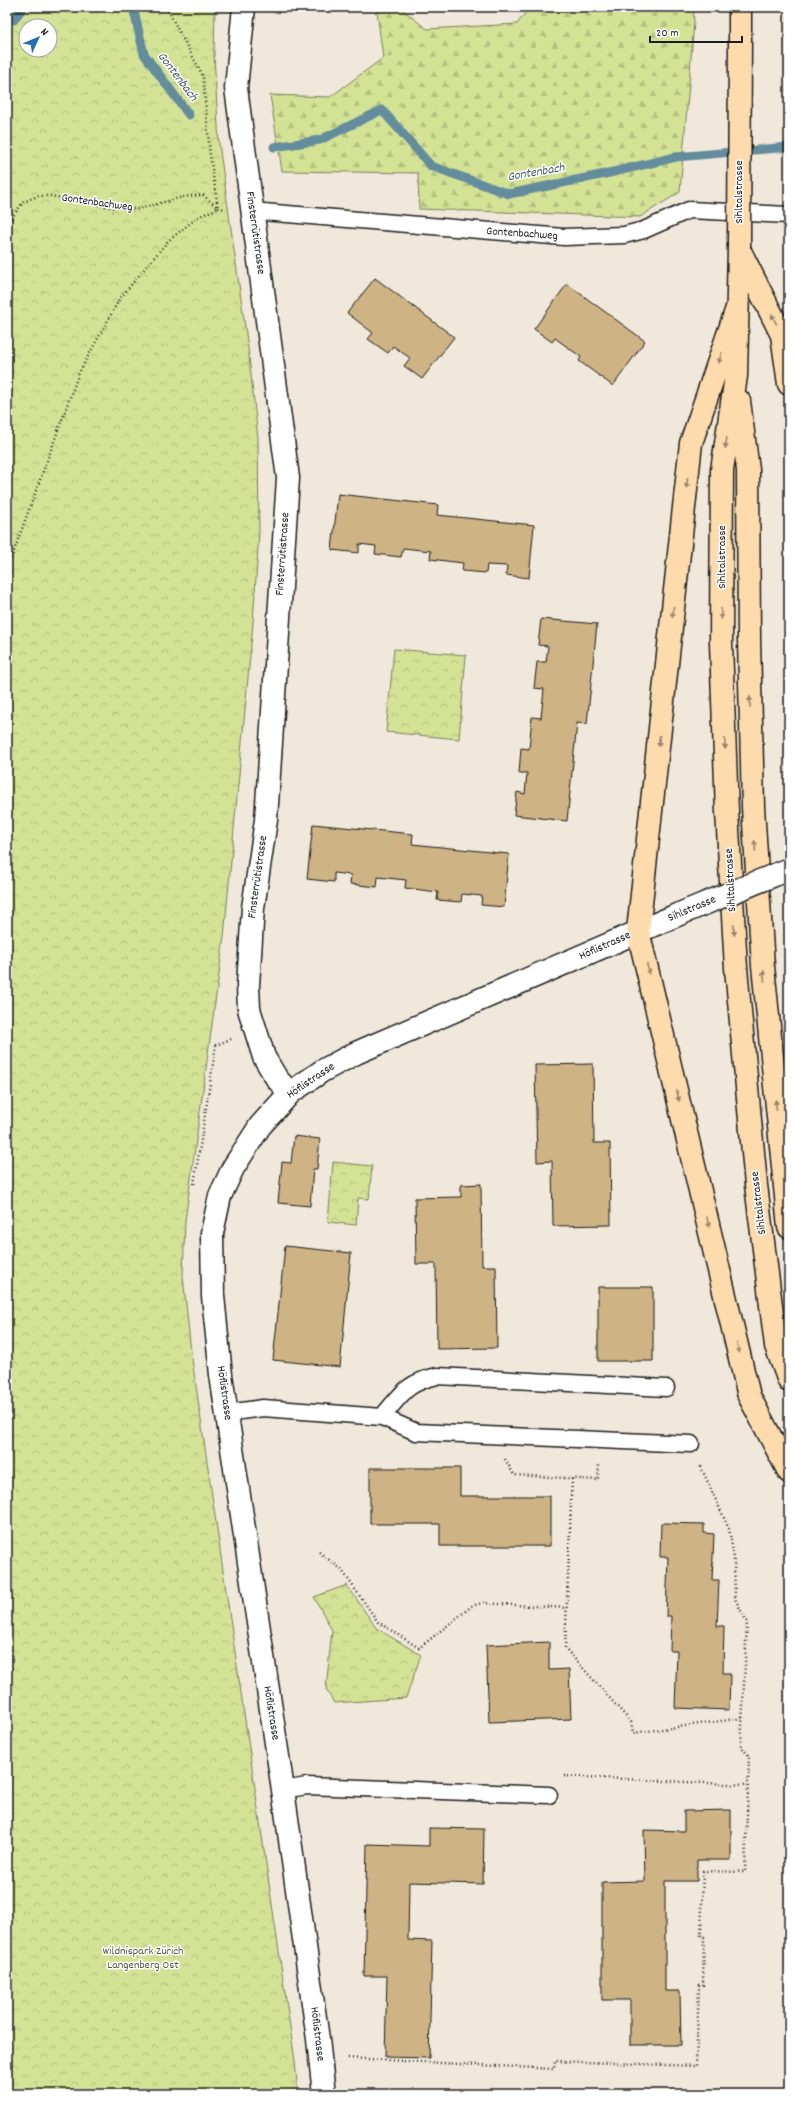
<svg xmlns="http://www.w3.org/2000/svg" width="796" height="2101" font-family="Dekko,sans-serif">
	<style>
		.forest { fill: url(#forest-firs); stroke: #787f58 }
		.park { fill: url(#park-crowns); stroke: #787f58; fill-rule: evenodd }
		.lines { fill: none; stroke-linecap: round; stroke-linejoin: round }
		.stream { stroke: #638c9d; stroke-width: 9 }
		.building { fill: #ceb384; stroke: #1c1c1c }
		.lane-casing { stroke: #1c1c1c; stroke-width: 19 }
		.street-casing { stroke: #1c1c1c; stroke-width: 25 }
		.primary-casing { stroke: #1c1c1c; stroke-width: 25 }
		.path { stroke: #1c1c1c; stroke-width: 2.5; stroke-dasharray: 1 3; stroke-linecap: butt }
		.lane { stroke: #fff; stroke-width: 16 }
		.street { stroke: #fff; stroke-width: 22 }
		.primary { stroke: #fedbac; stroke-width: 22 }
		.street-bridge-casing { stroke: #1c1c1c; stroke-width: 25; stroke-linecap: butt }
		.primary-bridge-casing { stroke: #1c1c1c; stroke-width: 25; stroke-linecap: butt }
		.street-bridge { stroke: #fff; stroke-width: 22 }
		.primary-bridge { stroke: #fedbac; stroke-width: 22 }
		.oneway { fill: #98856b }
		.labels { text-anchor: middle; dominant-baseline: central; stroke-width: 3; stroke-linejoin: round; paint-order: stroke }
		.street-label { font-size: 12px; fill: #1c1c1c; stroke: #fff }
		.park-label { font-size: 12px; fill: #535740; stroke: #fff }
		.water-label { font-size: 13px; font-style: italic; fill: #455d67; stroke: #fff }
	</style>
	<defs>
		<pattern id="forest-firs" width="22" height="20" patternUnits="userSpaceOnUse"><rect width="22" height="20" fill="#d3e295"/><path d="M5 1l3.5 6h-7zM16 11l3.5 6h-7z" fill="#b5c180"/></pattern>
		<pattern id="park-crowns" width="20" height="18" patternUnits="userSpaceOnUse"><rect width="20" height="18" fill="#d3e295"/><path d="M2 6a3 3 0 1 1 6 0M12 15a3 3 0 1 1 6 0" fill="none" stroke="#b5c180"/></pattern>
	</defs>
	<rect width="100%" height="100%" fill="#f0e8da"/>
	<filter id="ink" filterUnits="userSpaceOnUse"><feTurbulence type="fractalNoise" baseFrequency=".025" numOctaves="2"/><feDisplacementMap in="SourceGraphic" scale="8" xChannelSelector="R" yChannelSelector="G"/><feConvolveMatrix kernelMatrix="1 2 1 2 8 2 1 2 1" color-interpolation-filters="sRGB"/></filter>
	<g filter="url(#ink)">
		<path class="forest" d="M381 7H399L427 29 517 24 530 7H693L694 22 680 192 640 217 419 209 418 173 282 171 270 95 330 97 383 58 377 12Z"/>
		<path class="park" d="M7 7H215L214 54 219 144 248 348 258 438 259 532 253 623 224 937 185 1221 183 1276 191 1352 295 2061 298 2094H7ZM26 26H50V50H26Z
			M394 649 466 655 459 739 386 732Z
			M333 1162 372 1166 369 1199 358 1198 356 1225 328 1222Z
			M347 1585 376 1628 421 1655 406 1698 334 1703 326 1689 332 1630 314 1597Z"/>
		<g class="lines">
			<path class="stream" d="M133 7 144 54 189 115
				M7 18 14 20 23 7
				M274 147 320 140 382 110 431 166 509 194 605 174 676 157 789 147"/>
		</g>
		<path class="building" d="M375 278 454 337 422 379 404 366 410 358 393 346 388 353 368 339 373 333 347 313Z
			M567 284 645 341 613 386 579 361 581 357 555 338 552 342 534 329Z
			M338 494 438 505 437 515 534 525 529 578 506 575 507 566 487 565 486 573 462 571 463 563 430 559 431 551 403 548 401 557 375 554 376 546 359 544V553L332 550Z
			M541 619 597 624 587 724 577 723 567 821 514 815 517 792 525 794 527 773H519L521 748 529 749 532 717 541 718 544 689 534 688 537 662H546L548 646 538 645Z
			M313 824 413 834 412 844 509 854 504 907 481 905 482 896 462 894 461 902 437 900 438 892 405 888 406 880 378 877 377 887 350 884 351 875 334 873V882L307 879Z
			M593 1064 594 1143H610L611 1225 553 1226 552 1161 537 1162 535 1065Z
			M294 1136 320 1139 317 1169H313L310 1206 278 1203 282 1162 291 1163Z
			M481 1184 482 1266H496L497 1348 437 1349 436 1264H416L415 1198 461 1197V1185Z
			M285 1246 351 1253 340 1367 273 1360Z
			M598 1287H653V1361H598Z
			M370 1468H460V1496H550V1546H440V1524H370Z
			M661 1523 704 1524V1533L714 1534 712 1580H719L717 1626H724L723 1673H730L729 1710 675 1708 677 1651H670L671 1616H666L668 1557H660Z
			M549 1642V1670L569 1669 571 1719 489 1722 486 1645Z
			M731 1810V1860H697V1881H665V1991H680L681 2045H630V2000H602V1882L645 1881 644 1830 684 1831V1811Z
			M429 1828 484 1829 483 1884 409 1882 408 1940 432 1941 429 2058 385 2057 387 1976H364L367 1844 429 1846Z"/>
		<g class="lines">
			<defs>
				<path id="lane" d="M251 211 564 237 624 235 644 230 689 210 789 215
					M227 1413 263 1408 382 1417 416 1432 691 1444
					M382 1417C402 1394 406 1383 437 1376L666 1388
					M283 1790 307 1786 549 1795"/>
				<path id="street" d="M244 7 236 88 288 478 266 820 253 908 248 985 249 1009 264 1057 277 1079 290 1093
					M324 2094 318 2039 283 1790 221 1375 213 1296 212 1233 220 1196 233 1168 260 1126 290 1093 322 1071 356 1053 677 915"/>
				<path id="primary" d="M740 40V7
					M739 248 736 376 722 470 721 643 727 812 736 968 756 1185 776 1346 789 1381
					M740 251 782 335 789 384
					M737 308 691 443 638 931 749 1396 789 1472
					M739 401 748 470 749 640 753 807 763 966 789 1227"/>
			</defs>
			<use href="#lane" class="lane-casing"/>
			<use href="#street" class="street-casing"/>
			<use href="#primary" class="primary-casing"/>
			<path class="path" d="M166 7 203 76 210 155 218 208
				M7 225 23 202 38 196H51L108 207 138 209 183 197 203 195 218 208 226 209
				M7 570 79 373 120 298 168 241 198 217 218 208
				M194 1184 216 1045 231 1039
				M505 1459 514 1475 598 1480 599 1464
				M572 1479 565 1648 631 1722 633 1733 743 1718
				M319 1552 341 1569 378 1622 419 1648 472 1606 482 1603 567 1608
				M564 1776 747 1785
				M348 2058 554 2069 555 2061 696 2066 699 1985H703L704 1937 701 1936 703 1871 745 1872 749 1756 741 1746 747 1622 735 1599 734 1558 729 1529 700 1465"/>
			<use href="#lane" class="lane"/>
			<use href="#street" class="street"/>
			<use href="#primary" class="primary"/>
			<defs>
				<path id="street-bridge" d="M677 915 789 869"/>
				<path id="primary-bridge" d="M739 248 740 40"/>
			</defs>
			<use href="#street-bridge" class="street-bridge-casing"/>
			<use href="#primary-bridge" class="primary-bridge-casing"/>
			<use href="#street-bridge" class="street-bridge"/>
			<use href="#primary-bridge" class="primary-bridge"/>
		</g>
		<defs><path id="oneway-solid" d="M-6-.8H1V-3.2L6.5 0L1 3.2V.8H-6Z"/></defs>
		<g class="oneway">
			<use href="#oneway-solid" transform="translate(774 319) rotate(-116)"/>
			<use href="#oneway-solid" transform="translate(720 358) rotate(109)"/>
			<use href="#oneway-solid" transform="translate(726 443) rotate(99)"/>
			<use href="#oneway-solid" transform="translate(687 483) rotate(96)"/>
			<use href="#oneway-solid" transform="translate(673 612) rotate(96)"/>
			<use href="#oneway-solid" transform="translate(721 614) rotate(90)"/>
			<use href="#oneway-solid" transform="translate(750 702) rotate(-91)"/>
			<use href="#oneway-solid" transform="translate(659 741) rotate(96)"/>
			<use href="#oneway-solid" transform="translate(725 744) rotate(88)"/>
			<use href="#oneway-solid" transform="translate(755 846) rotate(-94)"/>
			<use href="#oneway-solid" transform="translate(734 930) rotate(87)"/>
			<use href="#oneway-solid" transform="translate(648 969) rotate(77)"/>
			<use href="#oneway-solid" transform="translate(764 976) rotate(-95)"/>
			<use href="#oneway-solid" transform="translate(678 1096) rotate(77)"/>
			<use href="#oneway-solid" transform="translate(776 1105) rotate(-95)"/>
			<use href="#oneway-solid" transform="translate(708 1222) rotate(77)"/>
			<use href="#oneway-solid" transform="translate(738 1348) rotate(77)"/>
		</g>
	</g>
	<g class="labels">
		<g class="street-label">
			<text transform="translate(739 192) rotate(-90)">Sihltalstrasse</text>
			<text transform="translate(97 203) rotate(8)">Gontenbachweg</text>
			<text transform="translate(255 233) rotate(82)">Finsterrütistrasse</text>
			<text transform="translate(522 234) rotate(4)">Gontenbachweg</text>
			<text transform="translate(283 554) rotate(-86)">Finsterrütistrasse</text>
			<text transform="translate(722 557) rotate(-90)">Sihltalstrasse</text>
			<text transform="translate(258 877) rotate(-82)">Finsterrütistrasse</text>
			<text transform="translate(731 880) rotate(-93)">Sihltalstrasse</text>
			<text transform="translate(692 909) rotate(-23)">Sihlstrasse</text>
			<text transform="translate(605 946) rotate(-24)">Höflistrasse</text>
			<text transform="translate(311 1081) rotate(-34)">Höflistrasse</text>
			<text transform="translate(759 1203) rotate(-97)">Sihltalstrasse</text>
			<text transform="translate(224 1393) rotate(82)">Höflistrasse</text>
			<text transform="translate(271 1713) rotate(81)">Höflistrasse</text>
			<text transform="translate(317 2034) rotate(83)">Höflistrasse</text>
		</g>
		<g class="park-label">
			<text x="143" y="1951">Wildnispark Zürich<tspan x="143" dy="14">Langenberg Ost</tspan></text>
		</g>
		<g class="water-label">
			<text transform="translate(177 77) rotate(53)">Gontenbach</text>
			<text transform="translate(536 173) rotate(-10)">Gontenbach</text>
		</g>
	</g>
	<rect width="796" height="2101" fill="none" stroke="#fff" stroke-width="24"/>
	<rect x="12" y="12" width="772" height="2077" fill="none" stroke="#1c1c1c" stroke-width="1.5" filter="url(#ink)"/>
	<g transform="translate(38 38) rotate(46)"><circle r="19" fill="#ffffff" stroke="#a4a4a4"/>
	<path d="M0-3L7 15L0 10L-7 15Z" fill="#1f6fb2"/>
	<text y="-6" font-size="11" font-weight="bold" text-anchor="middle" fill="#1c1c1c">N</text>
	</g>
	<path d="M650 36v6h92v-6" fill="none" stroke="#1c1c1c" stroke-width="2"/>
	<text x="656" y="36" font-size="12" fill="#1c1c1c" stroke="#ffffff" stroke-width="3" paint-order="stroke">20 m</text>
</svg>
